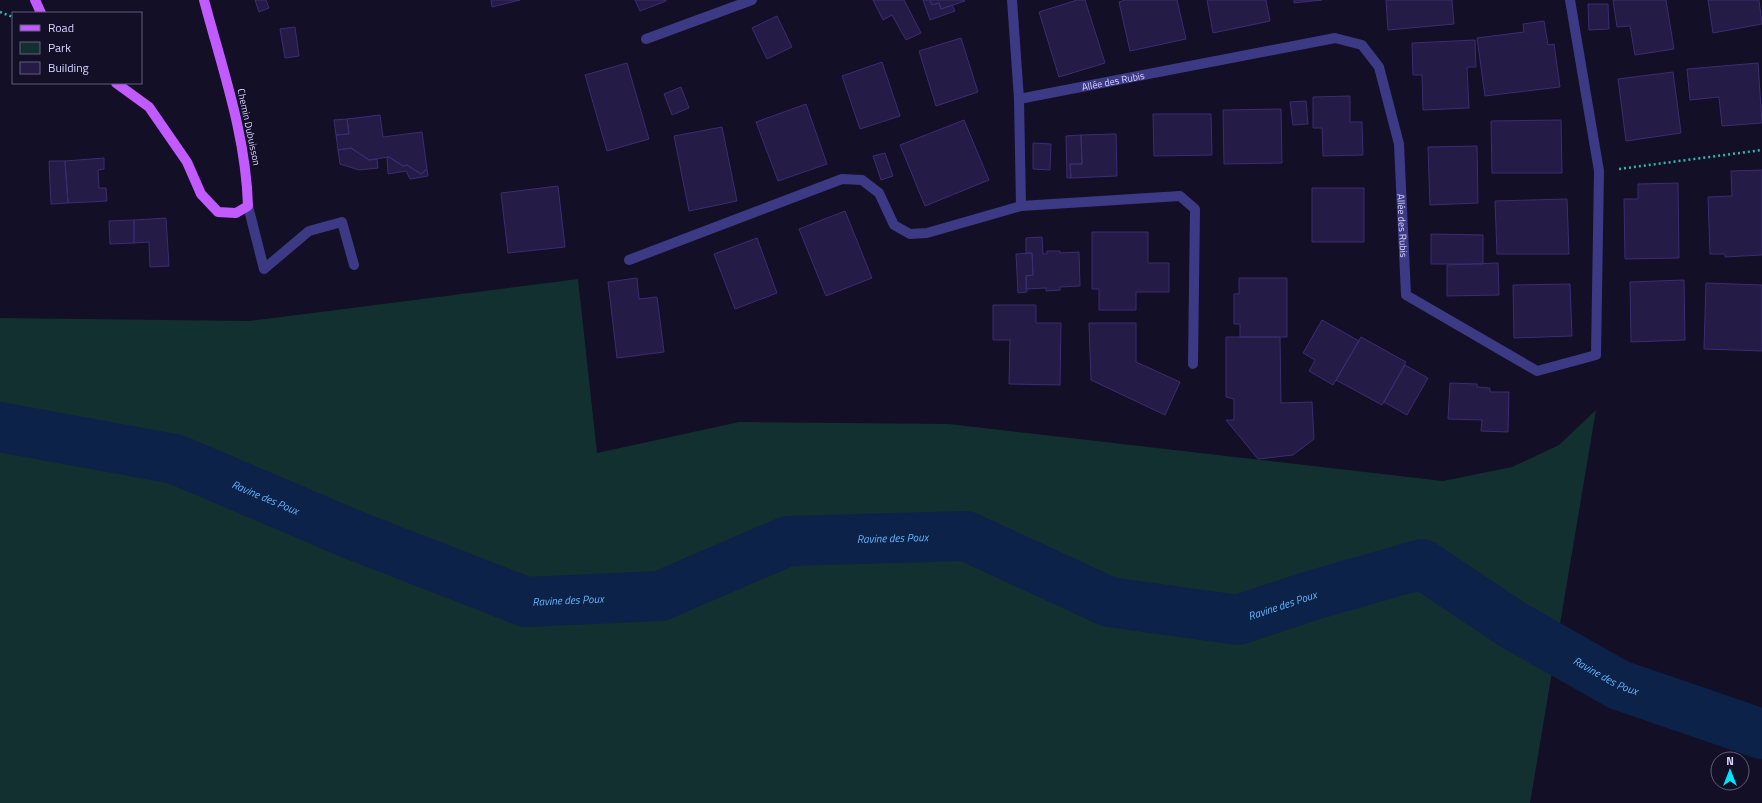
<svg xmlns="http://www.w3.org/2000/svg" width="1762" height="803" font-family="'Titillium Web',sans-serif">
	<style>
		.green { fill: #12302f }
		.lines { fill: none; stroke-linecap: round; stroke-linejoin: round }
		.river { stroke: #0c2248; stroke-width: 50 }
		.building { fill: #241b47; stroke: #3b2d73 }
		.path { stroke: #2fb8b0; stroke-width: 2.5; stroke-dasharray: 2 3; stroke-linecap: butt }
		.minor { stroke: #3d3a85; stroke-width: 10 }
		.major { stroke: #c25bff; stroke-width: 10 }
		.labels { text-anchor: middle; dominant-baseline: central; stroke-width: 4; stroke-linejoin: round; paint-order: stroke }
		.street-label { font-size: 10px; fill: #d9d4ff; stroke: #130f26 }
		.water-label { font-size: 11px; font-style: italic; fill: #62b6ff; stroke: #130f26 }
	</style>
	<rect width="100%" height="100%" fill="#130f26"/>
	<path class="green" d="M578 279 597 453 739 422 949 424 1443 481 1512 467 1559 445 1596 410 1530 803H0V318L250 321Z"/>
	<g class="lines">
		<path class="river" id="s1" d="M0 427 175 459 351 534 526 602 660 596 788 541 966 536 1109 602 1238 620 1310 596 1422 564 1513 625 1619 685 1762 734"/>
	</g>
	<path class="building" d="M255 0H266L269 8 259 12Z
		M491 0H520L492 7Z
		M635 0H666V1L640 11Z
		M873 0H904L921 33 906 40 892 15 883 20Z
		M923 0H930L932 5 939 3 941 9 952 5 955 11 930 20Z
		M930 0H964L965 1 941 9 939 3 932 5Z
		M1077 0H1085L1105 63 1059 77 1039 12Z
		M1125 0H1177L1186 39 1130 51 1119 2Z
		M1207 0H1266L1270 21 1213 33Z
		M1294 0H1322L1294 3Z
		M1386 0H1452L1454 24 1388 30Z
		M1613 0H1666L1674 49 1635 55 1630 26 1617 27Z
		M1708 0H1759L1762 24 1713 33Z
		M1588 4H1608L1609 29 1589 30Z
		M777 16 792 47 767 59 752 28Z
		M1544 21 1548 45 1554 44 1560 87 1485 96 1477 38 1524 32 1523 24Z
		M295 27 299 56 285 58 280 29Z
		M961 38 978 92 936 106 919 51Z
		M1475 40 1476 67H1467L1469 108 1423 110 1422 75H1413L1412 43Z
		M882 62 900 116 860 129 842 76Z
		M627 63 649 139 607 151 585 75Z
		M1758 63 1762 123 1722 126 1719 97 1690 100 1687 69Z
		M1673 72 1681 133 1626 141 1618 79Z
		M681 87 689 108 672 115 664 94Z
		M1350 96V122H1362L1363 155 1323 156 1322 128H1313V97Z
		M1306 101 1308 124 1293 125 1290 102Z
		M806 104 827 164 778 181 756 122Z
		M1281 109 1282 163 1224 164 1223 110Z
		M1153 114H1211L1212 155 1154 156Z
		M380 115 383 137 422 132 427 169 421 174 407 165 403 166 389 157 369 160 351 148 338 150 336 135 349 134 347 119Z
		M347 119 349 134 336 135 334 120Z
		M964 120 989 180 925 206 900 145Z
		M1561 120 1562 173H1492L1491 121Z
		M722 127 737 201 689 211 674 136Z
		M1116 134 1117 176 1071 178 1070 164H1082L1081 135Z
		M1081 135 1082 164H1070L1071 178H1067L1066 136Z
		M1033 143 1051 144 1050 170 1033 169Z
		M1477 146 1478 203 1430 205 1428 147Z
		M351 148 369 160 377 159 378 168 359 170 340 164 338 150Z
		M885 153 893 176 881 180 873 156Z
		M387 157H389L403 166 407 165 421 174 427 169 428 176 410 179 406 171 388 174Z
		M104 158V169L98 170 99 188H106L107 201 68 203 65 161Z
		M49 161H65L68 203 51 204Z
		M1762 170V255L1725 257V254H1710L1708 197 1732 196 1731 171Z
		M1678 183 1679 258 1625 259 1624 199H1638V184Z
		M558 186 565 247 508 253 501 193Z
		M1312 188H1364V242H1312Z
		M1567 199 1569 254H1497L1495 201Z
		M845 211 872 278 826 296 799 229Z
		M166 218 169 266 150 267 149 242 134 243V220Z
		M134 220V243L110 244 109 221Z
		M1092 232H1148V263H1169V292H1136V310H1099V289H1092Z
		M1431 234 1483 235V264H1431Z
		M1042 237 1043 254H1047V251H1060V253L1079 252 1080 286 1060 287V290L1046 291V288L1026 289V276L1033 275 1032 253H1026V238Z
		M757 238 777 293 735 309 714 254Z
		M1032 253 1033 275 1026 276 1027 292 1018 293 1016 254Z
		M1498 263 1499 295 1447 296V265Z
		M637 278 639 299 657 297 664 352 617 358 608 282Z
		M1239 278H1287V337H1240V324H1234V294H1239Z
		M1684 280 1685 340 1631 342 1630 282Z
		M1706 283 1762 285V351L1704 349Z
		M1570 284 1572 336 1514 338 1513 285Z
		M993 305H1036V323H1061L1060 385 1009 384 1010 340H993Z
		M1322 320 1359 341 1333 385 1309 371 1315 360 1303 353Z
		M1089 323H1136V362L1180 382 1165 415 1091 380Z
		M1226 337H1280L1281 403 1312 402 1314 439 1293 455 1258 459 1226 420H1234V399L1226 397Z
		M1361 337 1406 362 1382 405 1336 380Z
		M1405 365 1428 378 1407 415 1384 402Z
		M1450 383 1477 384V387L1490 388V392H1509L1508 432 1481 431 1482 420 1448 419Z"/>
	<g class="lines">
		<path class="path" d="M0 12 13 17
			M1619 169 1762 150"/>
		<g class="minor">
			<path id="s2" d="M1012 0 1019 99 1335 38 1362 45 1379 67 1399 144 1406 295 1537 371 1596 355 1599 171 1570 0"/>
			<path d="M646 39 752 0"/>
			<path d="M1019 99 1021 206"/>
			<path d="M248 206 264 269 309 231 342 222 354 265"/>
			<path d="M629 260 842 179 862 180 879 193 894 225 910 234 927 233 1021 206 1180 196 1195 209 1193 364"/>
		</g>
		<path class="major" d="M35 0 41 13
			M116 83 149 107 187 162 201 194 218 212 236 213 248 206C246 135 222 68 204 0"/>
	</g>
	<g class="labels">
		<g class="street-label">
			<text stroke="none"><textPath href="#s2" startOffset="195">Allée des Rubis</textPath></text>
			<text transform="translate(249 127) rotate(78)">Chemin Dubuisson</text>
			<text stroke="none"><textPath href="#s2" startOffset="638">Allée des Rubis</textPath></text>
		</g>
		<g class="water-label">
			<text stroke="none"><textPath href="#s1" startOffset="276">Ravine des Poux</textPath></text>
			<text stroke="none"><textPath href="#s1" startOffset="935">Ravine des Poux</textPath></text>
			<text stroke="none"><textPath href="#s1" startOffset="599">Ravine des Poux</textPath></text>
			<text stroke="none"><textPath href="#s1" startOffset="1343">Ravine des Poux</textPath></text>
			<text stroke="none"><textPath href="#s1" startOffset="1704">Ravine des Poux</textPath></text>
		</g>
	</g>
	<rect x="12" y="12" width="130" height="72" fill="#130f26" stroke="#625e7d"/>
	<rect x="20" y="25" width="20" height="6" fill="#c25bff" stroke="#625e7d"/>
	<text x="48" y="32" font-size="12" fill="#d9d4ff">Road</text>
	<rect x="20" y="42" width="20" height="12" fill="#12302f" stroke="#625e7d"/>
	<text x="48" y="52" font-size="12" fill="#d9d4ff">Park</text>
	<rect x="20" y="62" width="20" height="12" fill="#241b47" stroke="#625e7d"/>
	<text x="48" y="72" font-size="12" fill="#d9d4ff">Building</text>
	<g transform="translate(1730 771)"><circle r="19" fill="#130f26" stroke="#625e7d"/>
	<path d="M0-3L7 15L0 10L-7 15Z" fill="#00e5ff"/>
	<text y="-6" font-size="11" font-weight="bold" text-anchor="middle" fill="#d9d4ff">N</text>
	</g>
</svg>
